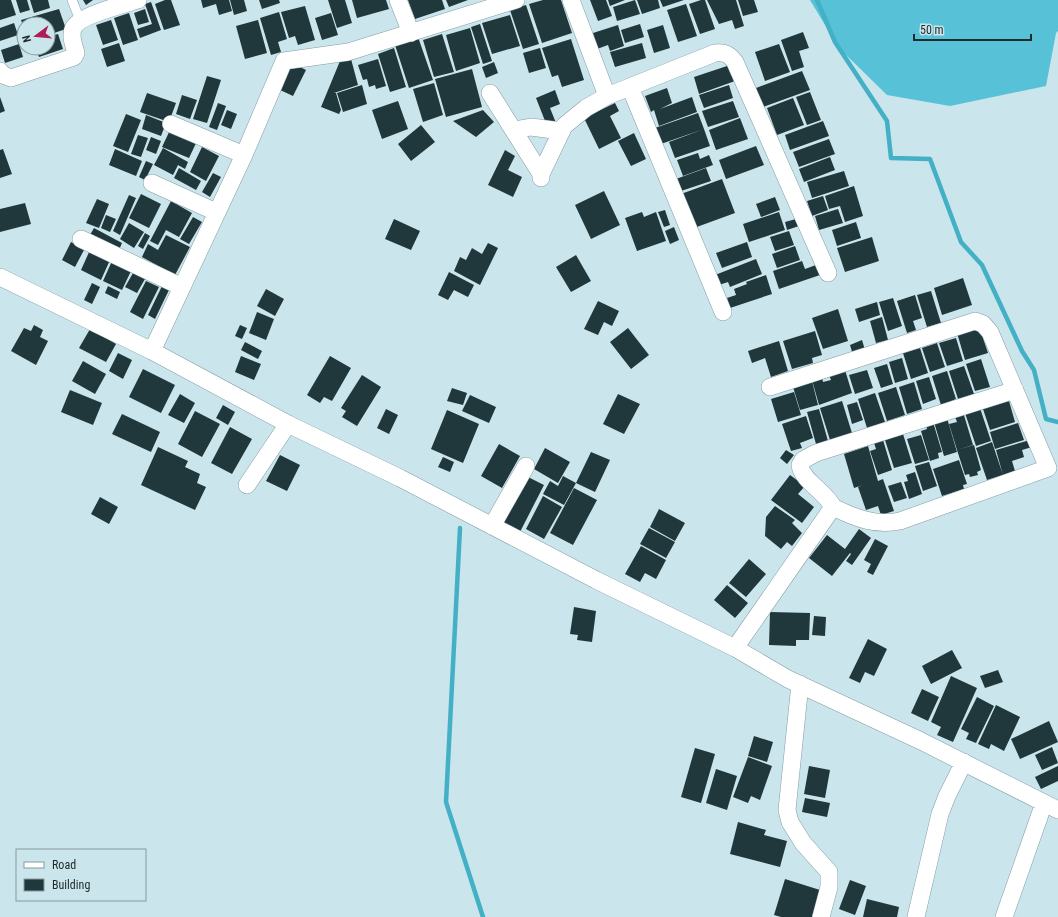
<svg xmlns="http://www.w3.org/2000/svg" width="1058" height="917" font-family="'Roboto Condensed',sans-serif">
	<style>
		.forest { fill: #57c1d8 }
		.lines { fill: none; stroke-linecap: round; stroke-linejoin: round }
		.stream { stroke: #43b0c6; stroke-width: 4.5 }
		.building { fill: #20373c }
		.lane-casing { stroke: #849da3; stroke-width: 10 }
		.street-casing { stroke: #849da3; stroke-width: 18 }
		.lane { stroke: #fff; stroke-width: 9 }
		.street { stroke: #fff; stroke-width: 17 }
	</style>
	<rect width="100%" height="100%" fill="#cae5eb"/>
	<path class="forest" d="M810 0H1058V31L1056 33 1046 86 950 106 887 95 839 48Z"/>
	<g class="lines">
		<path class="stream" d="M817 0 835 42 887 121 891 158 930 159 961 242 982 265 1022 351 1034 370 1046 419 1058 422
			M460 528 446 802 483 917"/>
	</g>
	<path class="building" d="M0 0H11L16 15 0 20Z
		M16 0H27L30 10 20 13Z
		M30 0H48L50 8 34 13Z
		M83 0H93L86 5Z
		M165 0H171L180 25 164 30 155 4Z
		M201 0H229L232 11 219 15 216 4 203 8Z
		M230 0H244L247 11 234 15Z
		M259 0H279L280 3 262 9Z
		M328 0H345L352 23 337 28Z
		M352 0H386L389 9 357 18Z
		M408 0H442L445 9 415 19Z
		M446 0H468L449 7Z
		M543 0H561L572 33 542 43 529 4Z
		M590 0H606L612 16 598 21Z
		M608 0H625L610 6Z
		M635 0 640 14 617 21 613 7Z
		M637 0H658L660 8 642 14Z
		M660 0H684L663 7Z
		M701 0H705L715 29 700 34 689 4Z
		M707 0H736L744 26 735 29 732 20 719 24Z
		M738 0H754L758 12 743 16Z
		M151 2 161 30 140 38 137 29 152 24 145 4Z
		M686 4 697 36 678 42 667 10Z
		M526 5 539 44 523 49 510 10Z
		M305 6 315 40 298 45 295 36 289 38 281 12Z
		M59 9 66 29 48 35V24H24V28L21 20Z
		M145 9 149 22 138 25 134 13Z
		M279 12 287 39 278 42 281 52 271 55 260 18Z
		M129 13 138 40 123 45 114 18Z
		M331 13 338 35 322 40 315 18Z
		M510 15 520 46 492 54 482 23Z
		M111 20 118 40 103 45 96 25Z
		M258 20 267 53 245 59 236 26Z
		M14 23 18 35 0 41V28Z
		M480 24 492 61 483 64 471 27Z
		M640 24 644 37 625 43 621 30Z
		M618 25 624 46 610 51 608 45 597 49 593 33Z
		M663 25 670 48 654 53 647 30Z
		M470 28 480 63 456 71 446 35Z
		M803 32 809 48 799 51 804 67 792 71 781 40Z
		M58 34 63 49 39 57 36 48H48V37Z
		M442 34 454 72 434 77 423 40Z
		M418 37 433 80 409 88 395 45Z
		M571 39 584 80 562 87 558 75 552 77 542 48Z
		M119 43 125 61 107 67 101 49Z
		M642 43 646 58 615 67 610 52Z
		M19 44 23 57 5 63 1 50Z
		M779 44 790 72 765 81 755 52Z
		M394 48 406 87 390 92 378 54Z
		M540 48 546 68 529 73 523 53Z
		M351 59 358 85 334 93H336L341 110 339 114 321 107 340 61Z
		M378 59 386 86 376 89 375 85 369 87 367 79 363 80 358 65Z
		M290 62 306 70 293 96 278 89Z
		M494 62 498 73 486 78 482 67Z
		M730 65 735 81 699 94 694 77Z
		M472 69 482 107 446 117 435 79Z
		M802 71 810 90 763 107 756 88Z
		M207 76 221 80 207 123 193 119Z
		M434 83 443 115 423 122 413 89Z
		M362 85 367 104 343 112 337 93Z
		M729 85 733 98 704 108 699 95Z
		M667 88 672 103 660 109 692 97 697 112 659 126 654 110 651 112 645 96Z
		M555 90 560 104 550 108 556 123 547 126 536 98Z
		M810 92 821 120 807 125 796 97Z
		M147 93 176 103 169 122 140 112Z
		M182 95 197 100 190 119 176 114Z
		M0 97 5 111 0 113Z
		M793 98 804 125 777 135 767 108Z
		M398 101 408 129 382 139 372 110Z
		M733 101 739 117 708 127 702 111Z
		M218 103 226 106 217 130 209 127Z
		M615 103 619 111 610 116 621 138 599 149 584 118Z
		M227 110 237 114 231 129 221 125Z
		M483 110 494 122 476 137 453 121Z
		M698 113 704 129 658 145 652 129Z
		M126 114 141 120 128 152 113 146Z
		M146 115 166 123 161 136 142 129Z
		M740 118 748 139 716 150 709 130Z
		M823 121 829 136 790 150 785 135Z
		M421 125 435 142 411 161 398 144Z
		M171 128 198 139 189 158 162 147Z
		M704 129 710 146 675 158 669 142Z
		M634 133 646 159 631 166 618 141Z
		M138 135 148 138 141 157 131 154Z
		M151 137 161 141 156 154 146 150Z
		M829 139 835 154 799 167 793 152Z
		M756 146 764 165 726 179 719 160Z
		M202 147 219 156 206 181 190 172Z
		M163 148 188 162 185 169 178 165 173 175 154 165Z
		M3 149 12 174 0 178V150Z
		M115 149 142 161 136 176 109 165Z
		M505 150 515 156 508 170 522 177 513 197 488 185Z
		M698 153 700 159 709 155 713 165 683 176 677 160Z
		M830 157 835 170 804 182 799 169Z
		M146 161 153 164 145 180 139 177Z
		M179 168 201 181 196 190 174 178Z
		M706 168 711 181 681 191 676 179Z
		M844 171 849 186 812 198 807 182Z
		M213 173 221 177 210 197 202 192Z
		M722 179 735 213 694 228 681 194Z
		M854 186 863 216 845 222 840 206 829 209 825 196Z
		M604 191 620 225 591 239 575 205Z
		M141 194 161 204 149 228 129 218Z
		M129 195 136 198 120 235 113 231Z
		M823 196 828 210 812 216 807 201Z
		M775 197 780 210 761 217 756 204Z
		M97 199 109 204 99 228 86 223Z
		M171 201 192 213 179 237 166 230 158 245 150 241Z
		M25 203 31 224 0 232V209Z
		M838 209 843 223 819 230 815 216Z
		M665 210 670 225 664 227 658 212Z
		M642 212 644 217 656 212 666 241 637 251 625 218Z
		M779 212 785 230 749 242 743 224Z
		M106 215 116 219 110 232 101 228Z
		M193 217 202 222 189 244 180 239Z
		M394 219 420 231 411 250 385 239Z
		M796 219 799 226 787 230 785 222Z
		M856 222 861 238 837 246 832 230Z
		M129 223 144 232 134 248 120 239Z
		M674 227 679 240 670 244 665 231Z
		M94 228 122 243 119 250 90 235Z
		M789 231 794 245 775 251 770 237Z
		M145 233 150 236 143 249 138 246Z
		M166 235 190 247 175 275 142 257 148 244 158 250Z
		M872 237 879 261 845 272 837 248Z
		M71 242 84 250 75 267 62 260Z
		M747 242 752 257 722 268 716 253Z
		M488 243 498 248 480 285 454 271 460 257 466 260 472 248 482 254Z
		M795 246 800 260 777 268 772 254Z
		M90 250 110 260 101 280 81 270Z
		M576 255 591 281 571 292 556 267Z
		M756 259 762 274 730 287 728 282 719 285 715 275Z
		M112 261 131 271 122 290 103 281Z
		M802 261 805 269 816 265 820 275 779 289 773 271Z
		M449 272 474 285 468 297 454 290 448 300 438 295Z
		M133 273 145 279 137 293 125 287Z
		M766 275 772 294 730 308 727 298 736 295 734 289 747 284 746 282Z
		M963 278 972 305 942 315 934 288Z
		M146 281 159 287 143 319 130 312Z
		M92 283 100 287 92 304 84 300Z
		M108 286 120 292 117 299 105 293Z
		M162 286 169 290 155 319 148 315Z
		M266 289 284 299 275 316 257 306Z
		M931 291 941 323 927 327 917 295Z
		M915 295 922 318 913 321 916 330 907 333 897 301Z
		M893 298 902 326 888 331 879 302Z
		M598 301 619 311 612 326 604 322 598 335 584 329Z
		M877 302 880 315 859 322 855 309Z
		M838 309 848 341 823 349 812 318Z
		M257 312 274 319 266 340 249 333Z
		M882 317 888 340 876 343 870 321Z
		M34 325 43 330 40 337 48 341 36 365 11 351 24 328 31 331Z
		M240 325 247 328 242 339 235 336Z
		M979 326 988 353 965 360 957 333Z
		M628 328 649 355 631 369 610 342Z
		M90 329 116 344 106 362 79 348Z
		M815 331 822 355 812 358 813 363 792 369 783 341Z
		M956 338 963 361 947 366 939 343Z
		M862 340 865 350 853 355 850 345Z
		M779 341 788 371 771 377 765 358 752 363 748 351Z
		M245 342 262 351 258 359 241 350Z
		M937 343 945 367 930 372 922 348Z
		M920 348 928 373 911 379 903 353Z
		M118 353 132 360 123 379 109 371Z
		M241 356 261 364 254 380 235 372Z
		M330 356 351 368 332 401 324 397 320 403 307 395Z
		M902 358 908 379 895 383 889 362Z
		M981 359 990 387 975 391 966 364Z
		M83 361 106 374 95 394 72 381Z
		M887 364 893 384 881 388 874 368Z
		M964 366 974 394 958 399 949 371Z
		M143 369 175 385 161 413 129 397Z
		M845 370 852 393 819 405 812 380 822 377 823 382 831 380 829 375Z
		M867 370 873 388 855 394 849 375Z
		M947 371 956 399 941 405 932 376Z
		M362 375 381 387 357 426 342 417 346 411 341 408Z
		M929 377 936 399 923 404 916 381Z
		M812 381 818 405 800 410 793 387Z
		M914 382 922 409 907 414 899 387Z
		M896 387 905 415 887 421 878 393Z
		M452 388 467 393 463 405 447 401Z
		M70 390 102 403 93 425 61 412Z
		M794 392 801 415 778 422 771 399Z
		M875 393 885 422 867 428 858 399Z
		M180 394 195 403 184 423 168 415Z
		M618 394 640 404 624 434 603 424Z
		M470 395 496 407 489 423 462 411Z
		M842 401 852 433 830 440 820 408Z
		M1009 401 1015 422 990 430 983 409Z
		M857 402 863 420 852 424 847 405Z
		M223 405 235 412 228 425 216 418Z
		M980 408 991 441 976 446 965 413Z
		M386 409 398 415 389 434 377 428Z
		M819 409 828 441 816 444 807 412Z
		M447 410 479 424 463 463 431 449Z
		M195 411 220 424 202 457 178 444Z
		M963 412 973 445 957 450 949 424 957 422 954 414Z
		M122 414 160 432 151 452 112 434Z
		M806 416 813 438 800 443 802 448 791 451 782 424Z
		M947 418 957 452 944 456 934 422Z
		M933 422 942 452 938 453 939 458 930 461 921 431 927 429 926 424Z
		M1018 423 1024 440 995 449 990 432Z
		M230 427 252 439 232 474 211 463Z
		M903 434 912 463 894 468 885 440Z
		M921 435 929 460 915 464 907 439Z
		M883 440 892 470 878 475 870 451 876 449 874 443Z
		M1030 440 1032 447 1022 450 1024 457 1012 461 1015 471 1003 475 996 450Z
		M992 442 1003 475 987 480 976 448Z
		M499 444 520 456 502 488 481 476Z
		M974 445 981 470 977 472 978 475 970 477 969 474 965 475 957 450Z
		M868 446 878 481 883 479 894 511 881 515 878 506 866 510 858 487 863 485 854 488 844 454Z
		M158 447 188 461 185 467 200 474 197 483 206 487 195 510 141 485Z
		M545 448 570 462 558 483 534 469Z
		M786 450 794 455 787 464 780 458Z
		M591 452 610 460 595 492 576 483Z
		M280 455 300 465 287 491 266 481Z
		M443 457 454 462 450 472 438 467Z
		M959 460 967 484 963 485 964 489 942 496 933 469Z
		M929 462 937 486 923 491 915 466Z
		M915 472 922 494 909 499 904 482 908 481 906 475Z
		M524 475 544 485 520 532 500 522Z
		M790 475 805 486 798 494 814 507 802 523 771 500Z
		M563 476 576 483 564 505 543 494 550 481 558 486Z
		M901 482 907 498 894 502 888 486Z
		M574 488 597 500 573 545 550 533Z
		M543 496 562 507 544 539 526 529Z
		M100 497 118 507 109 524 91 514Z
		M775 506 795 520 792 523 802 533 792 546 787 542 781 549 765 536 766 517Z
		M659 509 685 523 675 541 650 527Z
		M649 528 675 542 666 558 640 544Z
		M859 529 871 538 852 565 846 561 851 554 850 553 832 576 809 558 827 535 845 549Z
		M875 539 888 546 873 575 867 572 871 564 864 560Z
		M641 546 666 560 656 579 645 573 640 582 625 574Z
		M749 559 766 574 746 597 729 583Z
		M727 585 748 603 735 618 714 600Z
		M574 607 596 611 592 642 577 640 578 635 570 634Z
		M770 612 810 613 809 640H796V646L769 645Z
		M814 616 826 617 825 636 812 635Z
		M868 639 887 649 874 676 865 672 860 683 849 678Z
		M952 650 962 668 931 684 922 666Z
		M998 670 1003 682 985 688 980 676Z
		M951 676 977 688 953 742 937 735 941 727 931 722Z
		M922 689 939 697 928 721 911 713Z
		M977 697 994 706 976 743 966 739 969 733 961 729Z
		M996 705 1020 717 1004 751 991 744 989 749 978 744Z
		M1049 721 1058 742 1020 759 1011 739Z
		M754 736 773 742 767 762 748 756Z
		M1052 747 1058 763 1042 770 1035 755Z
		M695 748 715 754 701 803 681 797Z
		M748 757 772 766 760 800 751 796 748 803 733 797Z
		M809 766 830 770 825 798 804 794Z
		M1058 766V781L1041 789 1035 777Z
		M716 769 737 776 727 810 706 803Z
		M805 798 830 803 827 817 802 812Z
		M738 822 766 830 764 835 787 841 780 867 730 854Z
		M785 879 820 890 812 917H781L774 915Z
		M850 880 866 886 855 915 839 909Z
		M867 899 899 907 897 917H863Z"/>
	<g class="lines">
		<defs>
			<path id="lane" d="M72 0 80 20"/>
			<path id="street" d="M398 0 411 33
				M571 0 607 96
				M0 71 3 75 11 78 74 57 76 53C74 45 70 37 73 29 77 16 125 4 138 0
				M630 87 723 312
				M490 93 541 174
				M171 124 244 155
				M514 130 531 127 561 131
				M541 178V174L564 126 586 108 607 96 715 53C725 52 729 54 735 62L828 273
				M152 183 216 212
				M81 239 182 287
				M0 277 152 351 288 424 400 478 596 580 735 648 788 679 921 741 1058 810
				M152 351 244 155 284 61 348 52 516 0
				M770 387 975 321 983 324 990 332 1048 468 900 521C875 526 855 518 833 507
				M247 485 288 424
				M492 526 526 466
				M735 648 833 507C825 491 802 481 800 465L803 460 816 453 1015 390
				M800 684 787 810 790 822 803 843 829 872V887L821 917
				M916 917 940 814 947 796 964 762
				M1004 917 1044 803"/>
		</defs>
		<use href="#lane" class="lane-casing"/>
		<use href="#street" class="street-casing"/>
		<use href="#lane" class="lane"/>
		<use href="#street" class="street"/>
	</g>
	<rect x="16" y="849" width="130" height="52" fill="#cae5eb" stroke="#869b9f"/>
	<rect x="24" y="862" width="20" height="6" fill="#ffffff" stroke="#869b9f"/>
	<text x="52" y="869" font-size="12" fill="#212b2d">Road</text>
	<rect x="24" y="879" width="20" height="12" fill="#20373c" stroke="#869b9f"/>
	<text x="52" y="889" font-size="12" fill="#212b2d">Building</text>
	<g transform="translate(36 36) rotate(254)"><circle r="19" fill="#cae5eb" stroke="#869b9f"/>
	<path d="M0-3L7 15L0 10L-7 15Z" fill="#ad1e57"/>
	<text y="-6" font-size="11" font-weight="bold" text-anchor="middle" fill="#212b2d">N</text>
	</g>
	<path d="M914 34v6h117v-6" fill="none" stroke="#212b2d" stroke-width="2"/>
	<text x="920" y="34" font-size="12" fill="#212b2d" stroke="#cae5eb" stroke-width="3" paint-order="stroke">50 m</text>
</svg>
